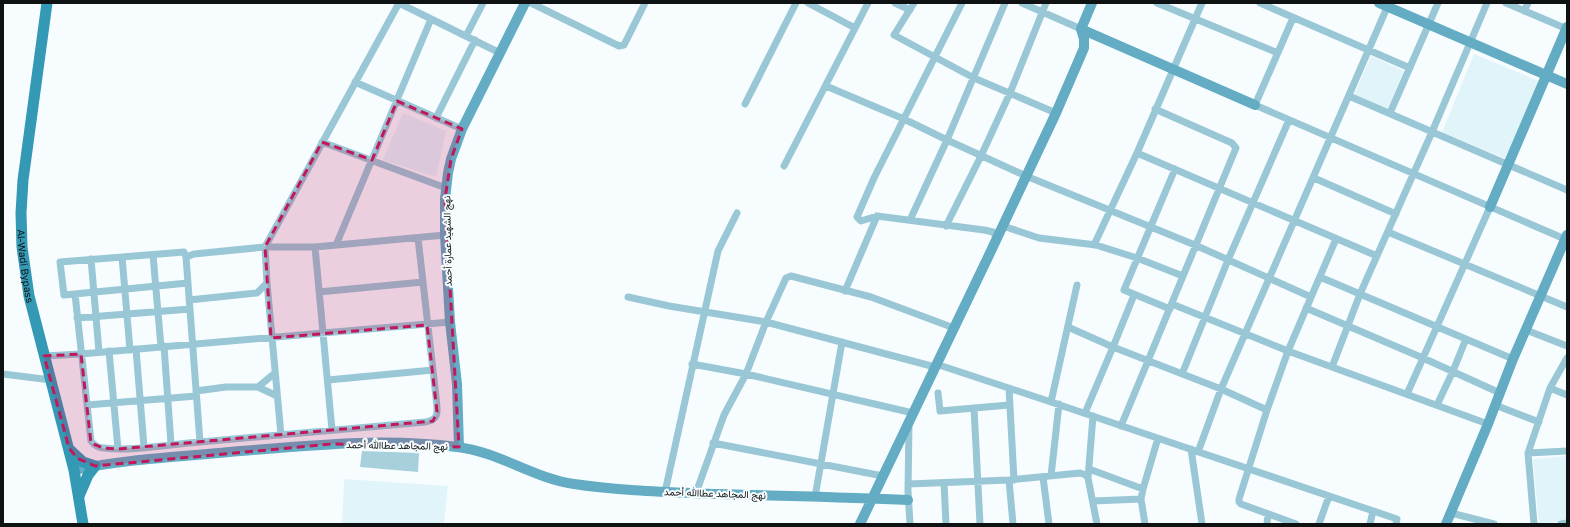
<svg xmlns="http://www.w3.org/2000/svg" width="1570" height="527" font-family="'Golos Text',Vazirmatn,sans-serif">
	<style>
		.built { fill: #e1f4fa }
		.green { fill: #a7cfdc }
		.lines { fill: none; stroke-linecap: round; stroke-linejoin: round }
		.street { stroke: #99c7d6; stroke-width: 7 }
		.secondary { stroke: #63acc3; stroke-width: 10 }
		.primary { stroke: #3399b5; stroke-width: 11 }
		.marked { fill: #c2185b; fill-opacity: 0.2; stroke: #c2185b; stroke-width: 3; stroke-dasharray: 8 5; stroke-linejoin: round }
		.labels { text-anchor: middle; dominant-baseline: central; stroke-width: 4; stroke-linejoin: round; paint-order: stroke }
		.street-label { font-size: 10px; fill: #0f1213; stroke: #f7fdff }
	</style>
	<rect width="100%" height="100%" fill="#f7fdff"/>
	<path class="built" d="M1474 54 1539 81 1506 159 1442 132Z
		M1371 56 1404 71 1387 110 1354 95Z
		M403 113 446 131 436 177 383 160Z
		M1567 456V521L1539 524 1533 459Z
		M344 479 448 486 444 524H342Z"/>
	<path class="green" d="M362 451 419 453 418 472 360 467Z"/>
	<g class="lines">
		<path class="street" d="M399 3 500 53
			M531 3 619 46 624 45 645 3
			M808 3 855 28
			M895 3 910 10
			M914 3 894 35 974 78 1056 113
			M962 3 874 178 857 217 861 221 877 216 984 230 993 232 997 239
			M1022 3 1081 29
			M1157 3 1278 53
			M1260 3 1410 68
			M1506 3 1567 29
			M1524 11 1528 3
			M1293 18 1255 105 1567 240
			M466 36 483 3
			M355 82 462 129
			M826 86 904 119 947 140 1026 176 1195 245 1311 297
			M1349 96 1567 190
			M745 104 796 3
			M1390 113 1438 3
			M436 118 475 40
			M322 142 446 188
			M1137 153 1377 256
			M784 166 868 3
			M1314 178 1396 214
			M910 220 947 140 1005 3
			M946 226 981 156 1010 93 1046 3
			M1003 226 1039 238 1096 245 1137 258 1183 276
			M1388 232 1567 307
			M418 238 436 397C437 410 441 420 425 422L200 442 186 257 194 254 265 247H315L445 235
			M336 245 431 19
			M1094 245 1137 153 1202 3
			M315 247 332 430
			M153 255 161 347
			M122 257 130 350
			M186 257 184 252 60 262 64 295 188 283
			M91 259 99 352
			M1320 277 1513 359
			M845 291 877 216
			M319 292 423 282
			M75 294 91 441C94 445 99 448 104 448 131 452 171 444 200 442
			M628 297 669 306 766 322 935 367
			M189 300 257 293 267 283
			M1172 304 1288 351 1488 424
			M1306 308 1423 358 1500 393
			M1170 309 1124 290 1175 169
			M77 318 190 309
			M1068 327 1113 347 1134 295
			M1526 330 1567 346
			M164 346 171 444
			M136 349 144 447
			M109 351 118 449
			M44 356 81 354 450 322
			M692 364 746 374 913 413
			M936 364 1051 402 1397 519 1396 524
			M1332 367 1360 294 1432 132 1487 3
			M3 374 51 380
			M1182 374 1228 260 1289 120
			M328 380 433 370
			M258 387 277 396
			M1009 388 1014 480
			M1550 388 1567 395
			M196 391 226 387H258L275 373
			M938 393 940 411 1009 405
			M1407 394 1490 207
			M1051 402 1077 285
			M87 405 196 396
			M1437 405 1453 371 1466 339
			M1495 405 1539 422
			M974 408 980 524
			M1085 413 1113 347 1221 389 1267 410
			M909 424 908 491 910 524
			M1121 426 1236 148 1232 143 1155 109
			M281 435 267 283 265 247 399 3
			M713 443 883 476
			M1191 449 1202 524
			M1198 452 1221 389 1389 3
			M1528 453 1567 451
			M1089 469 1143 489
			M1051 476 1059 404
			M1043 477 1049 524
			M1088 478 1093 416
			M1009 480 1013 524
			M944 483 946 524
			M908 484 1009 480 1080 473 1086 475 1088 478 1097 524
			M665 492 718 251 737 213
			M696 493 724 415 746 374 766 322 786 278 791 276 871 297 954 328
			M815 497 842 342
			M1093 501 1141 499
			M1451 513 1494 524
			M1145 524 1141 499 1143 489 1158 438
			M1267 524 1268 514
			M1296 524 1241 504 1239 502V499L1267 410 1288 351 1336 239
			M1319 524 1329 496
			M1370 524 1373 511
			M1534 524 1528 453 1550 388 1567 358
			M1561 524 1567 523"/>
		<path class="secondary" d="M1379 3 1567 84
			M1081 29 1255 105
			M1490 207 1567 27
			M459 447 457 384 450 322 445 235V199L448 173 451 159 462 129 525 3
			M74 470C125 459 178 457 229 452 305 446 382 437 457 447 499 452 533 478 574 484 621 491 670 492 717 494 781 496 844 497 908 500
			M860 524 990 253 1056 113 1084 48V39L1081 29 1092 3
			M1446 524 1488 424 1513 359 1567 235"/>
		<g class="primary">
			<path id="s1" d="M47 3 23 180 21 213 22 247 29 296 74 470 83 524"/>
			<path d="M70 450 83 462 95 466 88 475 79 496"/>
		</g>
	</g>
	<path class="marked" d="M397 101 462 129 451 159 445 199 459 447 332 444 95 466 77 458 69 448 44 356 81 354 91 443 103 448 118 449 433 421 437 412 427 325 271 338 265 247 322 142 372 160Z"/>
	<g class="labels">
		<g class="street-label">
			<text transform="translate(447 241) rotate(-91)">نهج الشهيد عمارة أحمد</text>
			<text stroke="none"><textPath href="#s1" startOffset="265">Al-Wadi Bypass</textPath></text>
			<text transform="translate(397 445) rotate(1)">نهج المجاهد عطاالله أحمد</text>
			<text transform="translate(715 493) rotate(2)">نهج المجاهد عطاالله أحمد</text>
		</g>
	</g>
	<rect width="1570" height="527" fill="none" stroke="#0f1213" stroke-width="8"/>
</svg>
